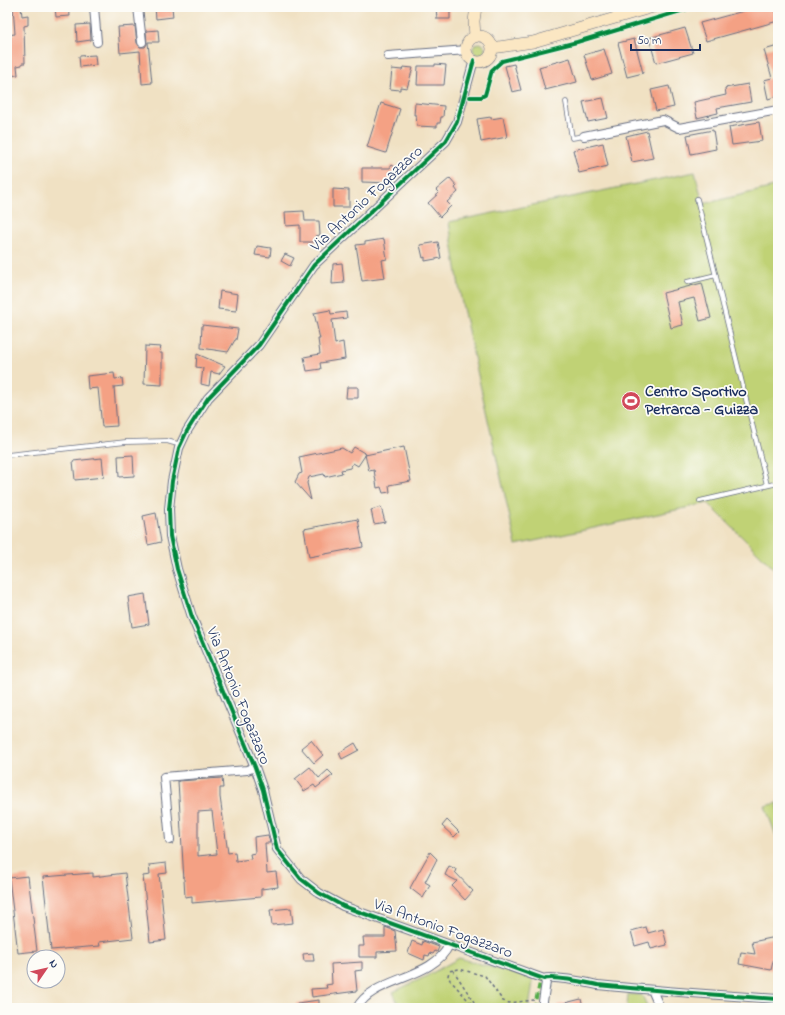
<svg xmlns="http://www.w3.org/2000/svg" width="785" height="1015" font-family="'Indie Flower',sans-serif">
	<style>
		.green { fill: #c0d275; stroke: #6e806a }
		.building { fill: #f4a184; fill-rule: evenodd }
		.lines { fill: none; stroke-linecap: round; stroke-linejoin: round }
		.lane-casing { stroke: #666d81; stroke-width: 5.5 }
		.street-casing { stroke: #666d81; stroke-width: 10 }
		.secondary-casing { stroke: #666d81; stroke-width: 12 }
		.path { stroke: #666d81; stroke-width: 1.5; stroke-dasharray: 3 3; stroke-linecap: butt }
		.lane { stroke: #fff; stroke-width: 4 }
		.street { stroke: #fff; stroke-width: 8 }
		.secondary { stroke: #fbe7c3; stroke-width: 11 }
		.quiet { stroke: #52ab49; stroke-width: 3; stroke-dasharray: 6 3; stroke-linecap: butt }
		.cycleway-casing { stroke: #fdfcf7; stroke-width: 6 }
		.cycleway { stroke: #00873e; stroke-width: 4 }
		.labels { text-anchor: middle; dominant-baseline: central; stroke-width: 3.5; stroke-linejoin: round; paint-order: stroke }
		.street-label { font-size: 16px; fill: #1b2f5e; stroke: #fdfcf7 }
		.poi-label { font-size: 16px; font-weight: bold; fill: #1b2f5e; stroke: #fdfcf7; text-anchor: start }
	</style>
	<rect width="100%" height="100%" fill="#fdfcf7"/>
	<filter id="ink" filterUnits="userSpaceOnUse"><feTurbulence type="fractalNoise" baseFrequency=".025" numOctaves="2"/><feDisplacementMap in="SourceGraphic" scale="8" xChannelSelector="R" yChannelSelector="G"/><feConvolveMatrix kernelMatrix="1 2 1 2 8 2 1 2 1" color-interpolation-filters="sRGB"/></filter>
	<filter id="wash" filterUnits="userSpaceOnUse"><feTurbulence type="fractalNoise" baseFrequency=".012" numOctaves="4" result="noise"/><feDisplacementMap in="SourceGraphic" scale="16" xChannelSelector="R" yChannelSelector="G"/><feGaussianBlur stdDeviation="0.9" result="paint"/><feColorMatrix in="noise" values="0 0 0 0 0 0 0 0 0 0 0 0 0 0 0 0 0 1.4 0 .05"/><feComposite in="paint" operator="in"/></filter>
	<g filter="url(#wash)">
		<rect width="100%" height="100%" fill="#f0e1c3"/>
		<path class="green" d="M473 49a6 6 0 1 1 12 0a6 6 0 1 1-12 0Z
			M695 172 703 204 778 186V573L708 503 516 545 461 299 449 222Z
			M778 803V841L765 806Z
			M459 958 530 978 533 982 529 1008H400L393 992 425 977Z
			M628 994 642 995 648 1008H627Z"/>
		<g id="blocks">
			<path class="building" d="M13 7H21L22 16 28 15V25L24 26 25 63H22V65L17 66 18 75 7 76V35L15 34Z
				M55 7H69L70 16 56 17Z
				M155 7H172L173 17 156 19Z
				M436 7H450V19H437Z
				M758 7H775L778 21 706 41 700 23Z
				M90 24 91 40 77 42 76 25Z
				M135 26 137 43 140 47H145L147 44 146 31 158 30 159 42H148L152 83 142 84 140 51 120 53 118 27Z
				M685 28 693 53 656 63 649 38Z
				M634 39 643 73 627 77 618 43Z
				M778 46V96L768 99 764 80 772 78 764 50Z
				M604 49 612 74 592 80 584 55Z
				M95 55 96 65 80 67 79 56Z
				M570 58 577 82 545 90 539 67Z
				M435 64 446 65 444 85H417L418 66H435Z
				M514 64 521 90 512 92 505 66Z
				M403 67 413 68 407 88 400 87V90L390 89 392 69 402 70Z
				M748 84 751 102 717 108 718 113 697 118 694 102 726 95 725 88Z
				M669 86 674 107 656 111 651 90Z
				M603 98 608 118 588 122 583 102Z
				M381 103 400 109 386 153 367 147Z
				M415 103 444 106 443 117H441L440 123H437V127L417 126 416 115H414Z
				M491 117V119L503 117 507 137 481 142 477 119Z
				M759 122 762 141 732 145 729 127Z
				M713 130 716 149 691 154 687 135Z
				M647 131 653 158 632 162 626 136Z
				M603 143 608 166 579 173 573 150Z
				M392 165 398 169 390 183 362 182V168H390Z
				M450 178 457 186 455 188 458 192 447 202 451 206 440 217 428 203 439 193 436 190Z
				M333 189 349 190V207H333Z
				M304 211 305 221H319L320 235 316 236V242H300V225L286 226 285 212Z
				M384 239 387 259 382 260 385 278 362 281 356 245 365 244V242Z
				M438 242 441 258 425 261V257L423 258 420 245Z
				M257 246 271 248 270 257 255 255Z
				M285 254 294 258 290 266 281 261Z
				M342 263 344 283 332 284 333 264Z
				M702 283 711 318 700 321 694 298 678 302 683 325 671 328 663 293Z
				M220 291 238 294 236 311 218 309Z
				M330 310 331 314 346 312 347 318 332 320 335 344 343 342 345 359 320 363 321 369 307 371 304 357 320 354 318 339H320L314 313Z
				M202 325 238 329 236 340H235L228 352 201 348Z
				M145 346 161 347 159 353H162V385L144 384Z
				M197 354 225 366 219 374 211 372 209 386 201 384 203 368 196 367Z
				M114 373 115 379 122 378 123 386 114 387 117 426 102 427 98 388 88 389 87 376Z
				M347 387H358V398H346Z
				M354 447 366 454 358 466 353 463 350 468 341 470 342 473 325 477 324 474 309 477 307 483 311 500 295 482 299 474 302 473 299 457 342 448 350 453Z
				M404 447 411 481 389 485 390 492 383 493 381 487 377 488 374 470 369 471 365 455Z
				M133 455 134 476 119 477 118 456Z
				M102 458 104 477 75 480 73 461Z
				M381 507 385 522 374 524 371 510Z
				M156 513 161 542 148 545 143 516Z
				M358 519 363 547 309 557 304 529Z
				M145 594 149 624 132 627 128 597Z
				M311 740 323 755 314 763 301 748Z
				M355 743 359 750 342 759 339 753Z
				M310 767 319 778 328 770 333 775 316 788 314 785 304 791 295 779Z
				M222 778 223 788H220V797L228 853 235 852 236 861 251 859 250 854 255 853 254 837 268 835 270 843H265L267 873 276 872 278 887 261 889V897L192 903V896L185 897 178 781ZM212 811 217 854 198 856V812Z
				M447 820 459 832 454 837 442 826Z
				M430 852 437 859 425 882 430 885 423 898 410 888Z
				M166 863 167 873 159 874 166 940 150 942 143 876 150 875 149 865Z
				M449 866 456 869 455 872 473 891 465 900 452 886 457 881 445 875Z
				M93 873V877L125 873 133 938 99 942 100 946 51 950 43 877Z
				M28 876 37 951 18 953 9 878Z
				M291 908 293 923 272 925 270 910Z
				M385 927 395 931 397 951 377 952V957H359V946H364L363 937H385Z
				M646 927 648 933 663 929 667 945 651 949 649 942 635 946 631 931Z
				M776 937 777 945 771 970 739 964 741 952 755 954 752 942Z
				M412 941 422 945 423 941 439 947 437 952 435 951 433 954 430 953 429 956 425 955 424 960 408 953Z
				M313 953 314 961H304L303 954Z
				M362 962V970L355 971 357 991 312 997 311 989 327 988 326 985 332 984 331 964Z
				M581 999 583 1008H557V1005Z
				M319 1000V1008H297V1003Z"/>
		</g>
	</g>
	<g filter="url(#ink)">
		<use href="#blocks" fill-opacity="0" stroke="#666d81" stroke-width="1"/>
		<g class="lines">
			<defs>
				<path id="lane" d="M566 102 572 138 584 136
					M697 199 767 485
					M687 282 716 275
					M7 455 126 442 167 441 181 445
					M700 501 778 483"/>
				<path id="street" d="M94 7 97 42
					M138 7 142 42
					M388 56 467 50
					M474 60 457 122 446 141 314 265 259 345 208 398 187 431 179 448 172 481 169 509 170 536 177 569 192 617 255 767 263 790 277 849 301 879 319 893 343 906 544 979C552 975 588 983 598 985 658 991 718 995 778 999
					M584 136 663 120 679 128 778 110
					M170 840 164 777 247 770 255 767
					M652 990 660 1008
					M357 1008C373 977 433 980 449 945
					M542 1008 546 982 544 979"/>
				<path id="secondary" d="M466 49a13 13 0 1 1 26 0a13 13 0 1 1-26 0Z
					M475 37 474 21 476 7
					M492 48 533 42 653 7"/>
			</defs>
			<use href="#lane" class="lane-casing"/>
			<use href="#street" class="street-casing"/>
			<use href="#secondary" class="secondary-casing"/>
			<path class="path" d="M453 970 478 1008
				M475 1008 450 980 448 976 449 971 459 969 485 976 503 1001 509 1003 534 1000"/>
			<use href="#lane" class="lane"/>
			<use href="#street" class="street"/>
			<use href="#secondary" class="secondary"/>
			<path class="quiet" d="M534 1008 540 981 537 975"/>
			<defs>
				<path id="cycleway" d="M474 60 457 122 446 141 314 265 259 345 208 398 187 431 179 448 172 481 169 509 170 536 177 569 192 617 255 767 263 790 277 849 301 879 319 893 343 906 544 979C552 975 588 983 598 985 658 991 718 995 778 999
					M470 97H481L485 95 492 70 502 61 577 42 694 7"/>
			</defs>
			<use href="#cycleway" class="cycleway-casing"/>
			<use href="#cycleway" class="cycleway"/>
		</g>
	</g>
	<defs>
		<symbol id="stadium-disc" viewBox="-11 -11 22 22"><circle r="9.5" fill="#d1495b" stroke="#fdfcf7"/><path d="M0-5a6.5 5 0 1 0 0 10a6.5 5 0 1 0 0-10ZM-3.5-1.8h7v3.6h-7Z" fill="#fff"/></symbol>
	</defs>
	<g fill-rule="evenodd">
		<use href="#stadium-disc" x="620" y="390" width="22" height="22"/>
	</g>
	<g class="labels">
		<g class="street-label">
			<text transform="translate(367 199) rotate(-43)">Via Antonio Fogazzaro</text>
			<text transform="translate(238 696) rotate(68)">Via Antonio Fogazzaro</text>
			<text transform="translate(443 929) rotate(20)">Via Antonio Fogazzaro</text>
		</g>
		<g class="poi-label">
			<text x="645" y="392">Centro Sportivo<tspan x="645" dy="18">Petrarca - Guizza</tspan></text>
		</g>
	</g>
	<rect width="785" height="1015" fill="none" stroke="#fdfcf7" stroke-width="24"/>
	<g transform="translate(46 969) rotate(56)"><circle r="19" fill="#fdfcf7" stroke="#a3aaba"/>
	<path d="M0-3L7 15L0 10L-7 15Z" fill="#d1495b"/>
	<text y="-6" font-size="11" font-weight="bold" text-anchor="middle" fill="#1b2f5e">N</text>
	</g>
	<path d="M631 44v6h69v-6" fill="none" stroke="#1b2f5e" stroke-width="2"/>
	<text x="637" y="44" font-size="12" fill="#1b2f5e" stroke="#fdfcf7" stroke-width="3" paint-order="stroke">50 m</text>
</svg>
